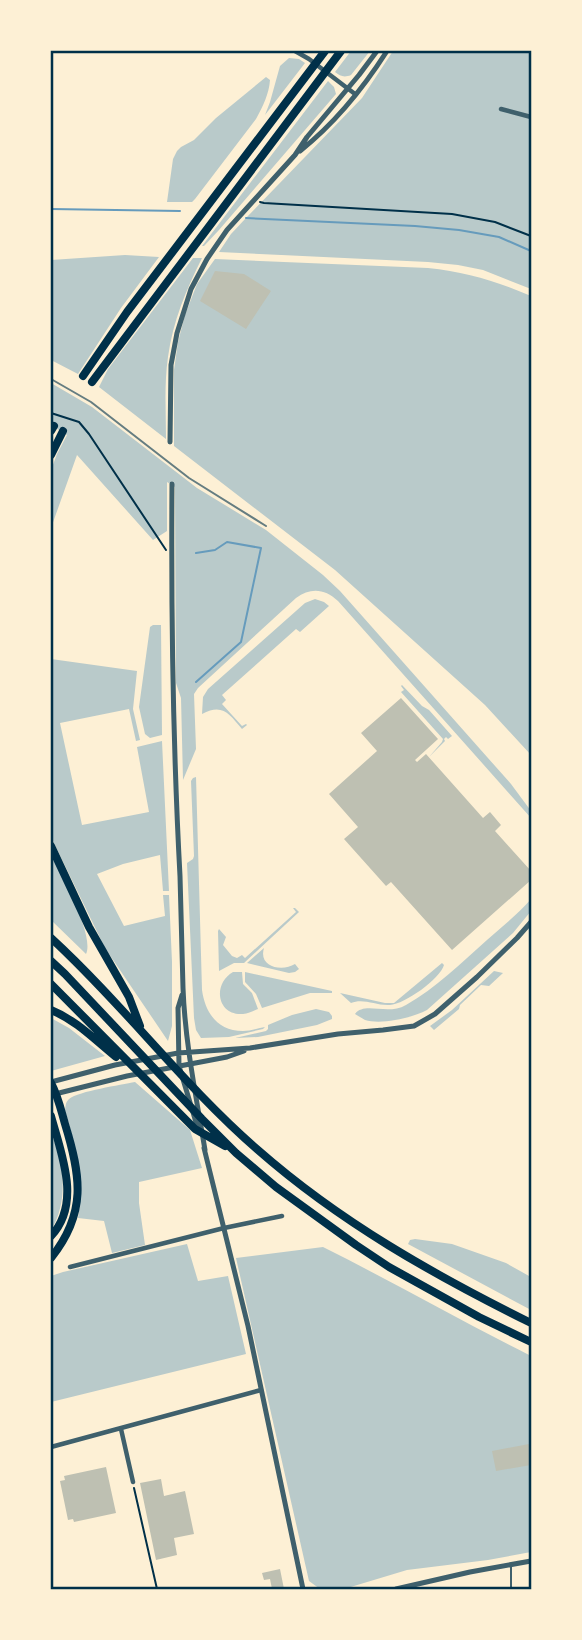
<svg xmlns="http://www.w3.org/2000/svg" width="582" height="1640" font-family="Ubuntu,sans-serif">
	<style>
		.green { fill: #b9caca }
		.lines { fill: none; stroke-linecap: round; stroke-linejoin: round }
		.stream { stroke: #669bbc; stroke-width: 2 }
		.building { fill: #bec0b2 }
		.path { stroke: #003049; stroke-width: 2 }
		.service { stroke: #3f606c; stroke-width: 2 }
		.minor { stroke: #3f606c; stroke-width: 4.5 }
		.tertiary { stroke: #3f606c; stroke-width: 5 }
		.motorway { stroke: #003049; stroke-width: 8 }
		.rail { stroke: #657d81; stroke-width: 2 }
		.neatline { fill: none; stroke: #003049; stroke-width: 2.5 }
	</style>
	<rect width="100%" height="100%" fill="#fdf0d5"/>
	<path class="green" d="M351 51H370L351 75C344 78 340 76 335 72Z
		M393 51H531V289L483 270 458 265 428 262 219 252 231 234 246 218 362 98Z
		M289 58 299 59 305 63 265 115 270 102 280 66Z
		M266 77 270 80C269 94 263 106 256 119L195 199 192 202H167L173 159 177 151 181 147 194 140 216 118Z
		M328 81 334 87 336 94 219 230 204 246H202Z
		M125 255 159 257 121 308 78 374 51 360V260Z
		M193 258H202C186 290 173 321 168 357 164 384 166 412 166 439L99 387 108 369Z
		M215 259 428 268C466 272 496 281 531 296V755L485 705 335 570 174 446V370L178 342 185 315 197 284Z
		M51 383 92 407 197 488 266 530 323 575 340 591 511 784 531 811V818L338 601C325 589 311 587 296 598L198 688 194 694 196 749 183 780 181 698 176 683 175 487 167 482V531L153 540 77 455 51 528V470L57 454 67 435 51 425Z
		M315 599 324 602 329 606 300 632 296 629 222 695 226 700 222 704 242 726 246 724 247 725 242 729C229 714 223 703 202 714L203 697 208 689 305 603Z
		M153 625H161L162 735 150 738 145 734 139 707 150 627Z
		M51 659 137 671 133 709 140 740 136 741 129 709 60 723 82 825 149 812 137 747 162 741 169 891H163L160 855 123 864 97 874 124 926 165 916 163 895H169L172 962V1026L168 1041 105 948 51 837Z
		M402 685 422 706 429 710 452 736 448 739 446 737 444 739 445 741 429 757 442 742 443 739 401 692 404 690 401 686Z
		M196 777 202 990C205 1012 217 1031 243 1031 250 1031 259 1028 265 1027L263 1029 229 1037 201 1038 196 1030 194 1018 187 863 193 859 194 856 191 781 193 778Z
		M51 854C60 874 95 935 86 954L51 920Z
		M531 899V911L513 933 427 1010C412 1018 381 1025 365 1020 362 1018 358 1016 355 1014 365 1001 387 1016 406 1005 436 988 461 963 487 940 502 927 518 914 531 899Z
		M293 908H295L299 912 244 963H234L219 971 218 931 219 929 226 937 223 945 232 956 237 958 242 955 245 958 296 912Z
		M264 948C258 967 282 972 295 964L299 969 295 972 289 973 247 963Z
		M442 963 444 965C440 979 405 1004 390 1005 376 1006 364 998 351 1003L340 993 385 1003H394Z
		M494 971 503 973 489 986 481 985 460 1005 459 1009 434 1030 430 1026 452 1010Z
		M233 972H242L243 984 252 993 258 1009C253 1011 248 1014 243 1014 217 1016 212 984 233 972Z
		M245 972 332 991V993H310L262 1008 256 994 245 982Z
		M316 1009 329 1012 332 1016V1019L317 1025 258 1037 235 1038 266 1031 268 1029V1025L292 1015Z
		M51 1018 69 1028 105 1056 51 1071Z
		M135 1082 190 1130 202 1168 139 1182V1203L145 1245 112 1253 104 1221 78 1218C85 1177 76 1149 65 1110 66 1105 65 1103 69 1099 79 1091 121 1085 135 1082Z
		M51 1133C64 1163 69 1201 51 1230Z
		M415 1239 452 1244 506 1263 529 1276 531 1278V1310L408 1244 410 1240Z
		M187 1244 198 1281 228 1276 246 1354 51 1402V1276L63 1272Z
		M323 1247C393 1282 461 1321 531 1356V1552L488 1560 407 1570 344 1589H320L309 1581 236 1258Z"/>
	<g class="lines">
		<path class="stream" d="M51 209 180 211
			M246 218 415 226 459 230 499 237 531 251
			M196 553 215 550 227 542 261 548 241 642 196 682"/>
	</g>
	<path class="building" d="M215 271 244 274 271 291 246 329 200 301Z
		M401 698 438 739 415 760 417 762 426 754 483 818 490 812 501 825 495 831 531 871V880L452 950 391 882 386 886 344 839 358 827 329 794 377 751 361 733Z
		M529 1444 531 1465 496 1471 492 1451Z
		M106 1467 116 1513 74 1522 73 1519 68 1520 60 1481 65 1480 64 1476Z
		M161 1479 164 1496 185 1491 194 1534 174 1538 177 1555 156 1560 140 1483Z
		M280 1569 284 1589H272L270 1579 264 1580 262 1573Z"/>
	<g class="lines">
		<path class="path" d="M260 202 264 203 452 214 495 222 531 236
			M51 413 79 422 89 434 166 550
			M134 1488 157 1589"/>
		<path class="service" d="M511 1566V1589"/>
		<path class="minor" d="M295 51 309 59 355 94
			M501 109 531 117
			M70 1267 224 1228 282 1216
			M121 1429 133 1482
			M51 1447 261 1390"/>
		<path class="tertiary" d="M300 151C334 124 364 87 387 51
			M170 442 171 365 177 333 191 289 207 259 227 230 295 155 307 137 359 75 377 51
			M172 484C171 615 173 746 180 876 181 913 182 951 183 988 185 1042 196 1096 205 1150
			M182 995 178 1008 179 1066 198 1129
			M51 1082 115 1065 178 1053 250 1048 338 1034 383 1030 414 1026 435 1014 477 977 517 938 531 922
			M51 1095 127 1076 227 1057 244 1051
			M204 1148 248 1326 303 1589
			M396 1589 470 1572 531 1561"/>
		<path class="motorway" d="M83 376 127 312 325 51
			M92 382 341 51
			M51 431 54 426
			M51 455 63 431
			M51 846 89 927 129 997 140 1026
			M51 938C124 1005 183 1085 258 1150 340 1222 434 1275 531 1323
			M51 961 65 974 202 1119 236 1153 276 1187 356 1245 389 1267 479 1317 531 1342
			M51 984 195 1129 225 1146
			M51 1010C76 1020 95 1040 116 1057
			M51 1083C58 1096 61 1110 65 1124 81 1176 87 1213 51 1258
			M51 1116C61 1153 82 1203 51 1236"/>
		<path class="rail" d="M51 379 91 402 189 478 266 526"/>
	</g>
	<rect width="582" height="1640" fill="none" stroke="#fdf0d5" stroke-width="105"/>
	<rect x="52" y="52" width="478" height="1536" class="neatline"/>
</svg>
